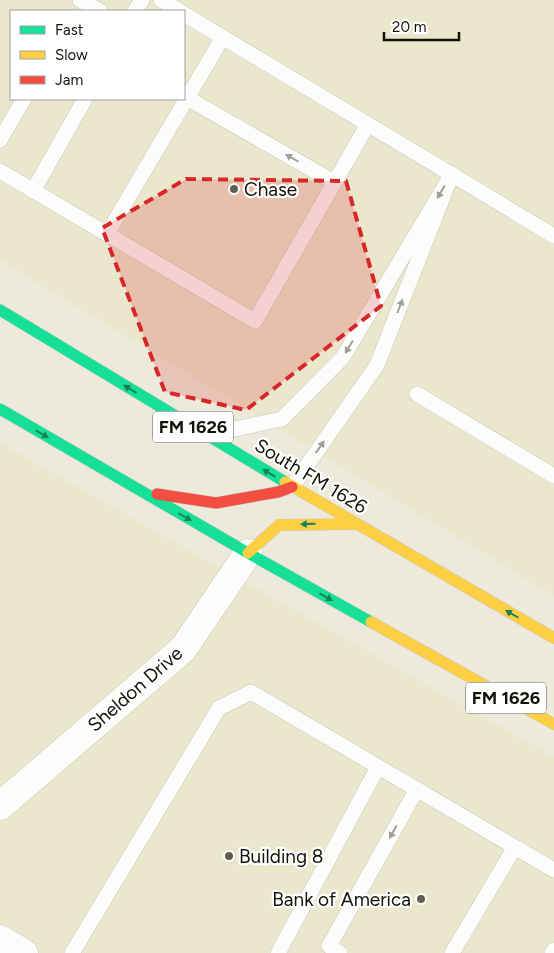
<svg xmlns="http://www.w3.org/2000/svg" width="554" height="953" font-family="Figtree,sans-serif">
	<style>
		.built { fill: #ebe7cd; fill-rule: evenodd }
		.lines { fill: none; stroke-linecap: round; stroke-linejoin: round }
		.lane-casing { stroke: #c7c5b9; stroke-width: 16 }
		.street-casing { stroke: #c7c5b9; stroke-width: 29 }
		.fast-casing { stroke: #c9c8c1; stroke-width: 12 }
		.slow-casing { stroke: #c9c8c1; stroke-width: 12 }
		.jam-casing { stroke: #c9c8c1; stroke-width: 12 }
		.lane { stroke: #fcfcfa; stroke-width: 15 }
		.street { stroke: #fcfcfa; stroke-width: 28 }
		.fast { stroke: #16e098; stroke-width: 11 }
		.slow { stroke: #ffcf43; stroke-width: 11 }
		.jam { stroke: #f24e42; stroke-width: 11 }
		.oneway { fill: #9f9e99 }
		.oneway2 { fill: #158357 }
		.marked { fill: #d62828; fill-opacity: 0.2; stroke: #d62828; stroke-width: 4; stroke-dasharray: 10 6; stroke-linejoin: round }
		.poi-dot { fill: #5f5d52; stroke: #fff; stroke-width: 2 }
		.labels { text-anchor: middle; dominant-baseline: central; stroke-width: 4.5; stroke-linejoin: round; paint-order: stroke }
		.shield { fill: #fff; stroke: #5a5852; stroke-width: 1 }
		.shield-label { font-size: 18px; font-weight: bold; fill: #131108 }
		.poi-label { font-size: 19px; fill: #131108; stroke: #fff; text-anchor: start }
		.street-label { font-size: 19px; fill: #131108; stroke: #fff }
	</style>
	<rect width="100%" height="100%" fill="#edeadb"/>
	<path class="built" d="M0 0H554V596L0 260ZM11 11H184V99H11Z
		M0 443 554 757V953H0Z"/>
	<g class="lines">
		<defs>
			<path id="lane" d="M80 0 100 11
				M161 0 180 11
				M135 11 142 0
				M184 14 554 236
				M187 98 334 182
				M0 140 24 99
				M0 171 255 321 368 124
				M33 191 85 99
				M107 234 223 37
				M417 394 554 476
				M206 435 282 419 343 357 452 174 377 365 292 487
				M72 953 219 708 251 692 554 870
				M278 953 378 767
				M340 953 329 946 417 789
				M452 953 515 847
				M552 953 554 950"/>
			<path id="street" d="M0 806 183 649 248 553
				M0 939 24 953"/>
			<path id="fast" d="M0 310 285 482
				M0 409 248 553 371 622"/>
			<path id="slow" d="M285 482 554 638
				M248 553 279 525 355 524
				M371 622 554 724"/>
			<path id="jam" d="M157 494 216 503 278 492 292 487"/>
		</defs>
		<use href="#lane" class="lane-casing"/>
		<use href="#street" class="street-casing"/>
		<use href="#fast" class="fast-casing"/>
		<use href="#slow" class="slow-casing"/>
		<use href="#jam" class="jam-casing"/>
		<use href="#lane" class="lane"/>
		<use href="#street" class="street"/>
		<use href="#fast" class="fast"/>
		<use href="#slow" class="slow"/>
		<use href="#jam" class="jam"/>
	</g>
	<defs><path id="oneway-solid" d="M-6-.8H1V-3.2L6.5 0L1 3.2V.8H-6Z" transform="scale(1.25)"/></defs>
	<g class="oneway">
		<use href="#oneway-solid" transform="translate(292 158) rotate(-150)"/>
		<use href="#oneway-solid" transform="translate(441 192) rotate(121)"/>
		<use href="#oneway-solid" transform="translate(400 306) rotate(-69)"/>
		<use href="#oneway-solid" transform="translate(349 347) rotate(121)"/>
		<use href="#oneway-solid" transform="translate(320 447) rotate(-55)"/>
		<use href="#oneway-solid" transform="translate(393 832) rotate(119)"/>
	</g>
	<g class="oneway2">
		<use href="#oneway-solid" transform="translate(130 389) rotate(-149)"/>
		<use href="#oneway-solid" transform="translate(42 434) rotate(30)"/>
		<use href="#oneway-solid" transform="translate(269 473) rotate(-149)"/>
		<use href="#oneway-solid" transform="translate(185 517) rotate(30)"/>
		<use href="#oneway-solid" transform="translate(308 524) rotate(179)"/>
		<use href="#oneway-solid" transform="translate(326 597) rotate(29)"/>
		<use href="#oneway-solid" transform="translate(512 614) rotate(-150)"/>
	</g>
	<path class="marked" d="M186 179 346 181 381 306 246 410 165 392 102 228Z"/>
	<g class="poi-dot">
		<circle cx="234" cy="189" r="5"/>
		<circle cx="229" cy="856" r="5"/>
		<circle cx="421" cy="899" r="5"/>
	</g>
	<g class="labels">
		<g class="shield">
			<rect x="153" y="411.5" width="80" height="31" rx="4"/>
			<rect x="466" y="682.5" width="80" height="31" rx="4"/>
		</g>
		<g class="shield-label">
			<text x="193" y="427">FM 1626</text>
			<text x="506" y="698">FM 1626</text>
		</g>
		<g class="poi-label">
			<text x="244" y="189">Chase</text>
			<text x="239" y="856">Building 8</text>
			<text x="411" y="899" text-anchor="end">Bank of America</text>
		</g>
		<g class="street-label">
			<text transform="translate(311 476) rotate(31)">South FM 1626</text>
			<text transform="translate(135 689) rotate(-41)">Sheldon Drive</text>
		</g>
	</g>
	<rect x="10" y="10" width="175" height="90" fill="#ffffff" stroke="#a1a09c"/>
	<rect x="20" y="26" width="25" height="8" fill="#16e098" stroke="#a1a09c"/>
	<text x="55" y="35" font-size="15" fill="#131108">Fast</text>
	<rect x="20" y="51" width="25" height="8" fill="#ffcf43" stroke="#a1a09c"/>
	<text x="55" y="60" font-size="15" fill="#131108">Slow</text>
	<rect x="20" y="76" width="25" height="8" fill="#f24e42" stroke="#a1a09c"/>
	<text x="55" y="85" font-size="15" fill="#131108">Jam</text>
	<path d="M384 32v8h75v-8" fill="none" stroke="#131108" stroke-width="2.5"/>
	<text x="392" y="32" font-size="15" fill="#131108" stroke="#ffffff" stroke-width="4" paint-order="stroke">20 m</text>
</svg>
